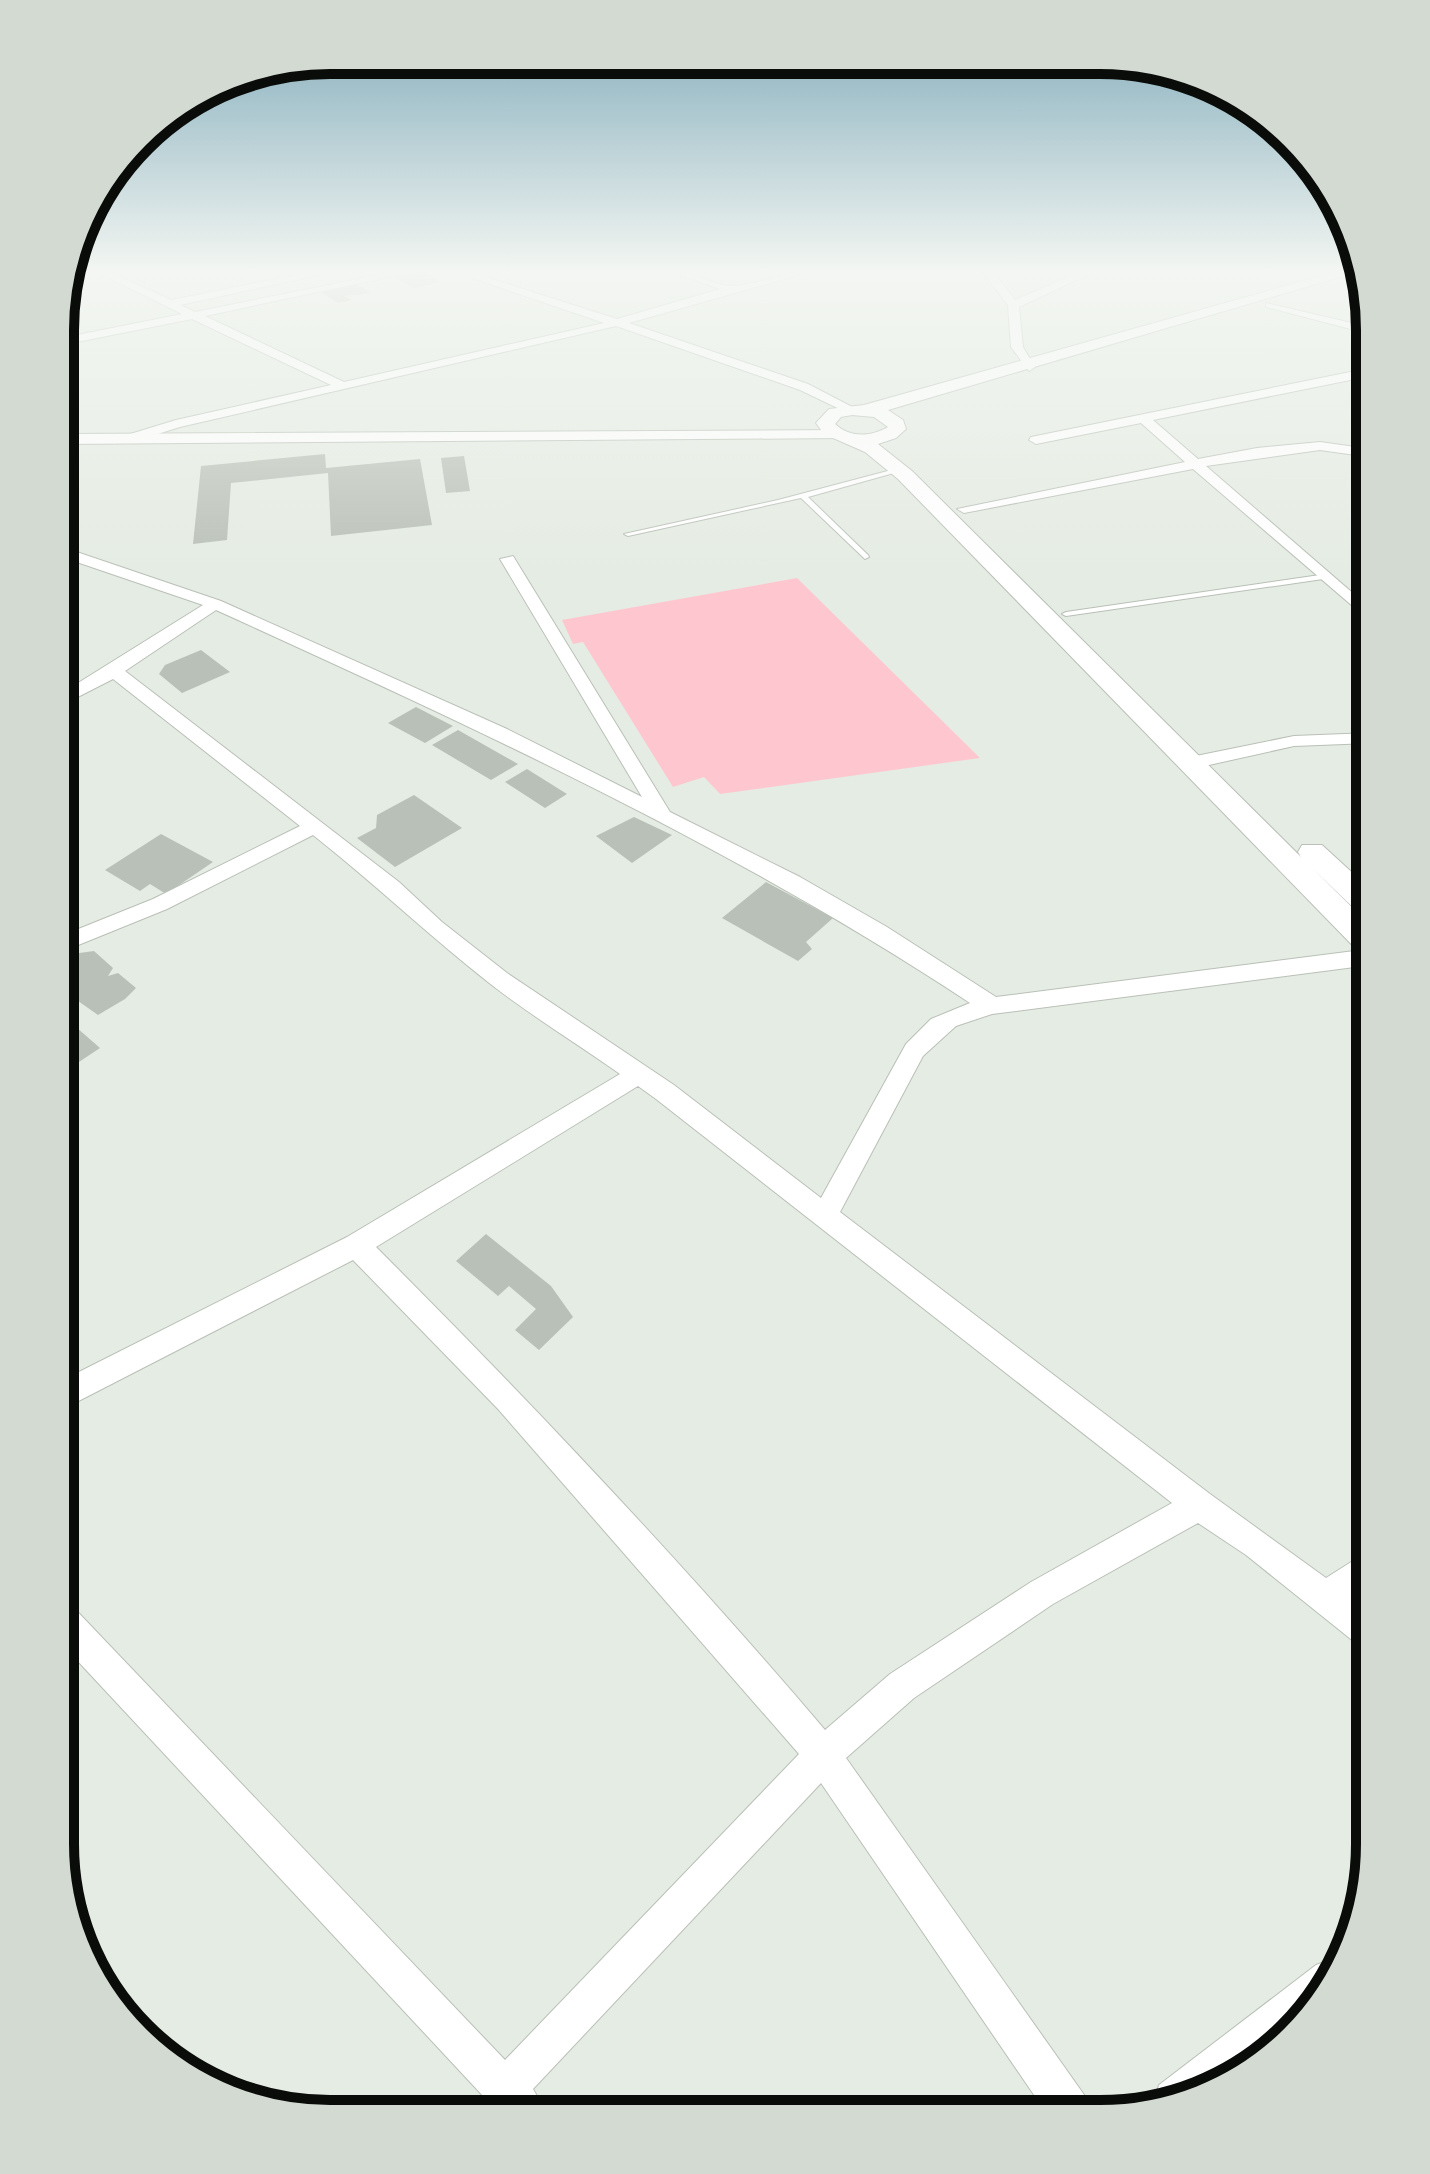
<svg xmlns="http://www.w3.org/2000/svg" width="1430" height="2174" font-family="'Source Serif 4',serif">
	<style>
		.green { fill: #fec7d0 }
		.building { fill: #b9c0b7 }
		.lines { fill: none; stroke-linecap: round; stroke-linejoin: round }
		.service-casing { stroke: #b9c0b7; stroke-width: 2 }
		.minor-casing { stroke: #b9c0b7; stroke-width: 2 }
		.tertiary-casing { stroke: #b9c0b7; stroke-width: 2 }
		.secondary-casing { stroke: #b9c0b7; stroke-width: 2 }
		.service { fill: #fff; fill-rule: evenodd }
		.minor { fill: #fff; fill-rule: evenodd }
		.tertiary { fill: #fff; fill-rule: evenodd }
		.secondary { fill: #fff; fill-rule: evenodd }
		.rim { fill: none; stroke: #0a0c0a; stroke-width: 10 }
	</style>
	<rect width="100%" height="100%" fill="#e5ece3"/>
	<path class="green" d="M797 578 980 758 720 794 704 777 673 787 583 642 573 644 562 620Z"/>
	<path class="building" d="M410 272H423L441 282 414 288 393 276Z
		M356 284 371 293 344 296 351 300 338 303 321 292Z
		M325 454 326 468 420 459 432 525 331 536 328 473 231 483 227 540 193 544 201 466Z
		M464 456 470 491 446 493 441 458Z
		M201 650 230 672 182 693 159 674 165 665Z
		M416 707 453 726 425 743 388 723Z
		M458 730 518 764 491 780 432 745Z
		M527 769 567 794 545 808 505 782Z
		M414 795 462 828 395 867 357 838 376 828 377 815Z
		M634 817 672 835 632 863 596 836Z
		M161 834 213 862 166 894 150 884 140 891 105 870Z
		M766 882 833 918 806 942 812 949 798 961 722 918Z
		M94 951 113 968 108 976 118 973 136 988 125 999 98 1015 61 989V981L71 975 65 966 72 962V954Z
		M61 1014 100 1048 61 1074Z
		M486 1234 551 1286 573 1317 539 1350 515 1330 536 1309 509 1286 498 1296 456 1261Z"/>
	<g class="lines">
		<defs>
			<path id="service" d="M899 468 901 469V471L808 497 868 555 869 557 865 559 801 498 628 536 624 534 778 500Z
				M1327 574H1330V578L1066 616 1062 614 1066 612Z"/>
			<path id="minor" d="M97 272H110L171 300 312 272H331L180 305 195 312 393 272H412L205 316 344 382 604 323 455 272H470L617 319 720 289 673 272C694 272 715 287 734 286 760 284 783 272 809 272L629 323 808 384 858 410 848 413 800 390 616 326 180 427 132 442 127 441V435L176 420 331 385 192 319 62 345V338L182 314Z
				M983 272H993L1015 300 1080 272H1093L1019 307 1023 347 1035 367 1029 371 1011 347 1008 305Z
				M1266 303 1369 327 1370 334 1266 307Z
				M1370 368V376L1153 420 1198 459 1257 448 1320 442 1370 449V457L1320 450 1206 466 1370 608V621L1193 469 964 513 957 509 1185 462 1141 423 1036 444 1029 440 1031 437Z
				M62 547 221 601 507 729 642 797 500 559 513 556 670 812 800 877 887 927 996 997 1370 949V965L992 1014 956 1026 923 1056 840 1212 1210 1494 1326 1578 1370 1550 1369 1586 1352 1598 1369 1612V1649L1357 1644 1246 1555 1198 1523 1053 1604 914 1698 846 1758 1087 2099 1093 2114H1047L821 1783 533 2089 546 2112H498L60 1642V1602L72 1606 505 2060 799 1754 498 1409 353 1260 61 1410V1381L347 1237 620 1074C576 1043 530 1015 488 982 428 935 373 882 313 835L167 909 61 952V936L153 899 300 826 113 679 62 705V693L203 605 62 557ZM216 610C475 728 733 846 970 1003L931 1019 906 1044 821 1198 674 1085 507 973 442 922 399 882 125 671ZM638 1086 656 1099 1172 1503 1031 1582 890 1674 825 1730C682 1562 531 1402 376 1247Z
				M1370 733V743L1294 746 1191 769 1182 763 1191 757 1294 736Z
				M1330 1960 1338 1963 1314 2008 1203 2093 1154 2103 1159 2085 1316 1965Z"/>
			<path id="tertiary" d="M838 430 846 435 844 438 62 444V434Z"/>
			<path id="secondary" d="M1335 272H1357L888 410 903 420 906 429 896 438 878 444 912 471 1301 857 1298 852 1302 845H1322L1370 889V916L1359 913 1312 868 1370 925V955L1359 952 898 479 865 452 824 434 816 423 829 409 864 405ZM852 415 874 417 888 427C870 437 850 438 835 424L841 417Z"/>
		</defs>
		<use href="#service" class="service-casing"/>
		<use href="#minor" class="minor-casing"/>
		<use href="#tertiary" class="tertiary-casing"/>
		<use href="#secondary" class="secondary-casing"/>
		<use href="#service" class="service"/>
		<use href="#minor" class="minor"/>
		<use href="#tertiary" class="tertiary"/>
		<use href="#secondary" class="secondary"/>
	</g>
	<linearGradient id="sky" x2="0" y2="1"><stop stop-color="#7ca8b8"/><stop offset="0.47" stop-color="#f3f6f2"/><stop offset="1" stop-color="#f3f6f2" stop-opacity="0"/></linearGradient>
	<rect width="1430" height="576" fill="url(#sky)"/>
	<path d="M0 0H1430V2174H0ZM330 74H1100A256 256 0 0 1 1356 330V1844A256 256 0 0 1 1100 2100H330A256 256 0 0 1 74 1844V330A256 256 0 0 1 330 74Z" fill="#d3dad2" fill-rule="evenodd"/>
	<path class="rim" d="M330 74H1100A256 256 0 0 1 1356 330V1844A256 256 0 0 1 1100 2100H330A256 256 0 0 1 74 1844V330A256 256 0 0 1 330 74Z"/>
</svg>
